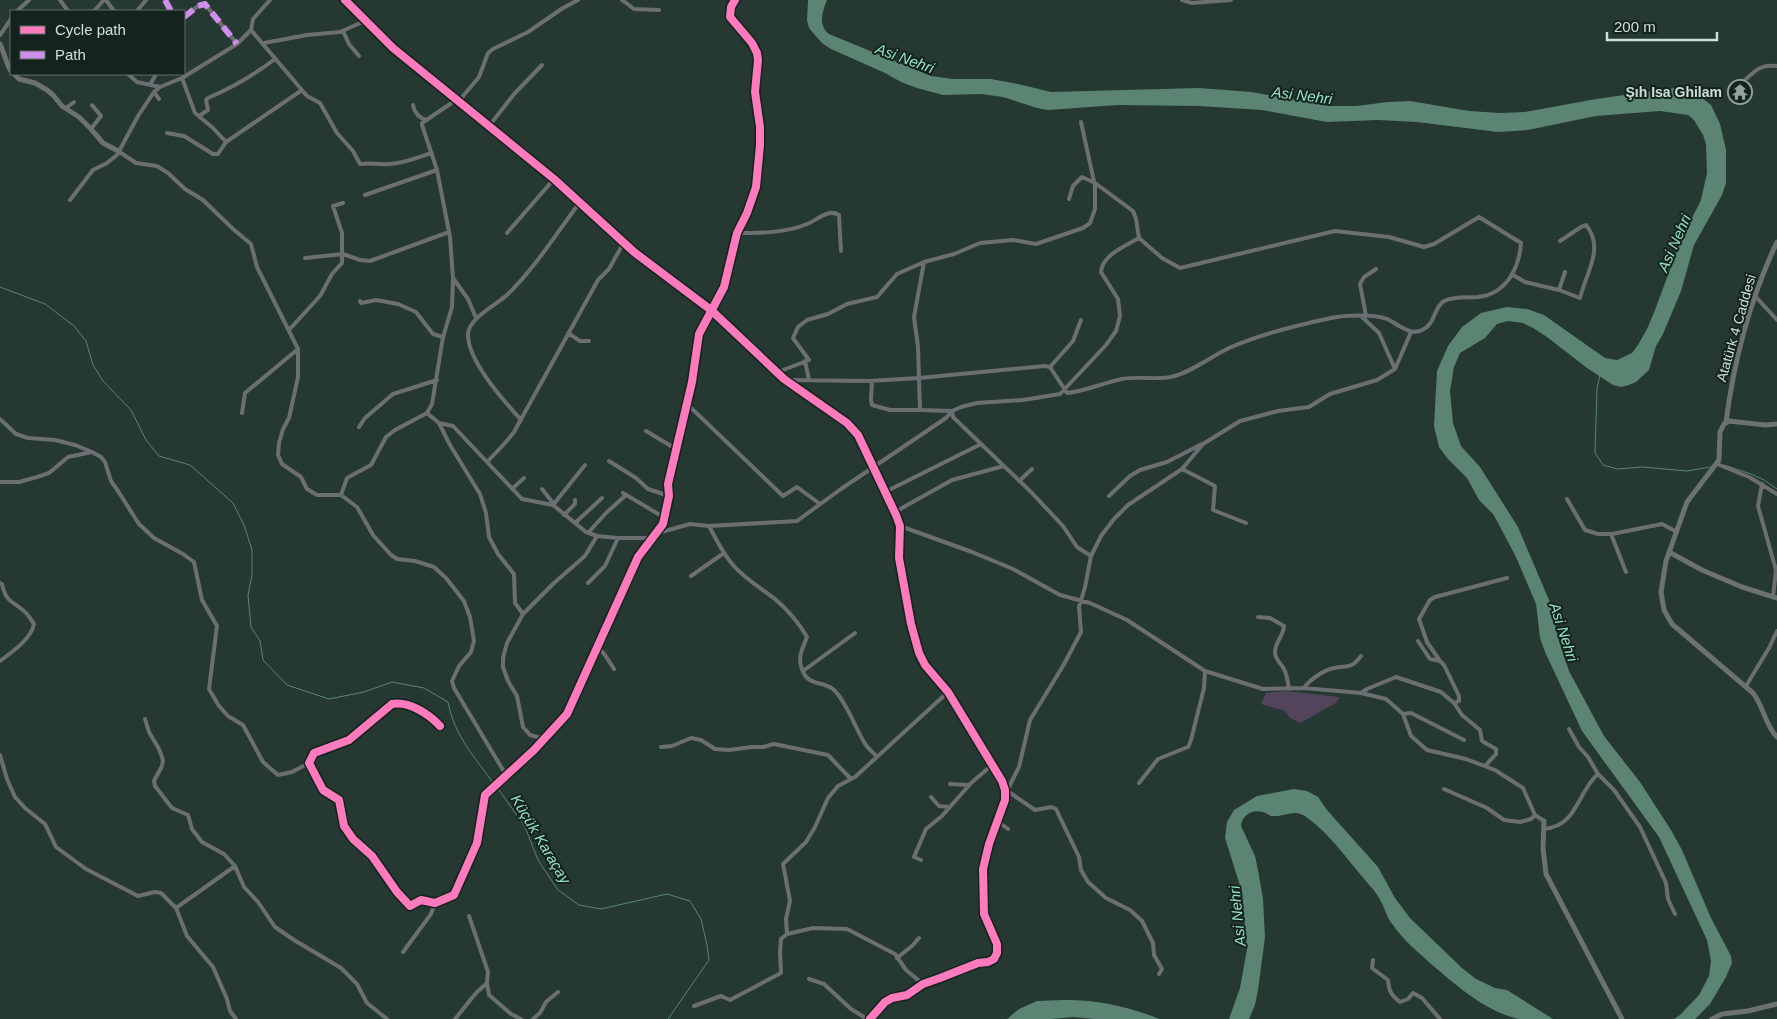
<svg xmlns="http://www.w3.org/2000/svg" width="1777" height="1019" font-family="Helvetica,sans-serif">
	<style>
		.green { fill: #52445a }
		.water { fill: #5b8473 }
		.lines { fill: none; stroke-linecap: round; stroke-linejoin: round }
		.stream { stroke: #5b8473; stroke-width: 1 }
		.street { stroke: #6c6f71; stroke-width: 4 }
		.secondary { stroke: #6c7172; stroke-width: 5 }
		.quiet { stroke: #ce8fe9; stroke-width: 6; stroke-dasharray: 12 6; stroke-linecap: butt }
		.cycleway-casing { stroke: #14231d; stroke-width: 11 }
		.cycleway { stroke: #fd7abc; stroke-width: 8 }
		.labels { text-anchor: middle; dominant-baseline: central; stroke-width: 4; stroke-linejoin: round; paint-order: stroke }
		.poi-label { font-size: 14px; font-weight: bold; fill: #cde0d7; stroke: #14231d; text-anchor: end }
		.street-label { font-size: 14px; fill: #cde0d7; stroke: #14231d }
		.water-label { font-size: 15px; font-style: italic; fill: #97e1c3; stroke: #14231d }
	</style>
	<rect width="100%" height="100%" fill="#253831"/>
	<path class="green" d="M1286 691 1340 697 1336 703 1300 723 1290 718 1285 711 1261 704 1266 693Z"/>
	<path class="water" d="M808 0H827C822 12 818 25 829 34L931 76 953 79H991L1018 84 1051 92 1199 88 1251 92 1330 106H1356L1388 102 1410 101 1469 111 1500 113 1525 112 1596 99 1674 88 1697 94 1711 105 1720 124 1726 150V183L1722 195 1694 245 1681 291 1663 334 1656 346 1649 370 1636 382 1629 385 1621 387 1613 385 1587 368 1547 337 1533 328 1523 323 1508 321 1497 324 1485 338 1460 353 1454 367 1450 391 1453 423 1461 446 1480 467 1518 527 1549 600 1558 638 1569 671 1604 736 1640 782 1671 830 1682 850 1711 918 1731 956 1732 963 1726 977 1710 1004 1695 1019H1674L1680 1015 1699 995 1709 976 1711 961 1707 940 1659 837 1582 731 1545 652 1540 638 1536 604 1516 557 1497 521 1493 514 1479 500 1467 478 1448 459 1439 447 1434 426 1437 371 1448 346 1462 327 1481 313 1507 307 1527 309 1544 315 1605 358 1617 360 1632 353 1638 345 1647 329 1655 310 1681 240 1701 200 1707 173 1706 144 1703 135 1694 120 1688 115 1660 111 1596 116 1528 130 1498 132 1417 122 1378 120 1327 122 1262 110 1198 106 1118 105 1048 110 1037 108 1003 97 981 94 943 95 917 88 901 82 885 73 831 49 822 43 809 28 807 20Z
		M1294 789 1307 791 1318 797 1327 810 1378 867 1395 898 1410 918 1462 968 1476 979 1495 988 1507 990 1553 1019C1542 1019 1529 1019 1519 1019 1484 1011 1456 985 1430 963 1417 951 1403 940 1393 925 1386 917 1385 907 1379 898 1374 889 1366 882 1360 874 1344 855 1329 834 1309 819 1294 807 1288 817 1273 816 1269 816 1267 813 1263 812 1252 809 1242 815 1241 826L1255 856 1258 870 1263 899 1265 937 1258 990 1255 1005 1249 1019H1229L1240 988 1247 949 1242 892 1225 838 1227 822 1234 810 1257 796Z
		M1063 1000C1100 1000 1125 1006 1160 1019H1094L1073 1017 1051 1019H1007L1019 1009 1037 1001Z"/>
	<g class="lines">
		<path class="stream" d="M0 287 45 304 74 326 86 341 93 365 103 381 131 410 146 440 159 456 190 465 233 503 244 525 252 550V575L248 595 251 627 260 641 263 660 287 685 329 699 364 692 392 682 424 688 448 702C455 737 474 756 494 784
			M1600 375 1597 388 1595 453 1603 465 1617 469 1642 467 1687 471 1710 467
			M1724 465 1751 474 1764 480 1777 489
			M497 787 525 827 538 860 558 890 579 905 601 909 667 894 690 901 701 919 707 945 709 960 668 1019"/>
		<path class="street" d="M60 0 68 11
			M106 0 114 11
			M165 0 171 11
			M622 0 634 9 659 10
			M1182 0 1192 3 1231 0
			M17 11 29 0
			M94 11 104 0
			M137 11 146 0
			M184 17 198 6 205 4 237 44
			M251 30 307 96 320 103 337 133 353 151 360 164C371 162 378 165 389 164 403 164 418 157 432 153
			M343 31 349 44 359 56
			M0 35 11 19
			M264 43 307 35 340 32 367 20
			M128 74 137 82 160 87
			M182 78 195 113 213 128 226 142
			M1745 80C1756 70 1761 64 1777 66
			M150 85 155 76
			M154 92 159 99
			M456 100 422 123V125L437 170 450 237 453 278 468 299 476 318
			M458 102 479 77 488 53 493 49 528 32 563 8 578 0
			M413 105C414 112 419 118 426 120
			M66 108 74 102
			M199 116 208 110 206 100 208 98C232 88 254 75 275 59
			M1081 122 1095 186V209L1090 223 1083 228 1036 244 1013 240 980 243 954 254 924 262 914 317 918 347 920 410 952 411 953 417 1031 492 1063 526 1077 547 1091 556
			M489 126 515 93 542 65
			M91 129 101 116 92 105
			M167 133 184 136 213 154H218L226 142 302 90
			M118 151 136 163 157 166 168 173 185 189 203 200 233 229 251 244 257 267 298 349V377L289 418 283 429 279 443 278 455 282 464 301 477 307 489 317 495H341L357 507 373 535 391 555 397 559 415 561 434 567 446 578 464 601 470 617 474 641 471 652 459 666 452 681 454 688 506 775
			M365 195 437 170
			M70 200 93 170 107 163 117 155 138 116 154 92 160 87 182 78 237 44 251 30 253 19 270 0
			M507 233 554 179
			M737 233C760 233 786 233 807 224 818 220 828 208 839 215L841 251
			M305 258 343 254 360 260 370 261 449 232
			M1513 275 1525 282 1559 290 1580 298C1586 273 1605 248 1586 225L1581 227 1560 241
			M1559 290 1565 272
			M1755 296 1777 320
			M360 301 361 303 376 300 398 304 416 312 433 334 443 337
			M711 310 724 287 737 233 747 213 756 187 760 145V127L755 92 758 60 757 53 752 43 730 17 731 7 735 0
			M1361 316 1379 333 1395 369
			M1366 316 1360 284 1364 277 1376 269
			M289 330 320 296 332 274 342 263V233L333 206 343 203
			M568 333 580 341H589
			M805 361 809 380
			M1050 367 1073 341 1081 320
			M778 372 809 360 793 338 798 327 807 320 828 314 847 304 877 297 897 274 924 262
			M788 380 869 381 919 378 1044 366 1050 367 1067 393C1086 391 1103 383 1122 379 1138 376 1156 380 1171 377 1192 372 1210 357 1229 348 1260 334 1298 325 1331 318 1344 315 1375 314 1387 319 1398 324 1410 336 1422 330 1436 324 1433 308 1444 301 1455 296 1466 298 1478 297 1506 294 1519 269 1521 243L1479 217 1434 244 1424 247 1389 237 1335 231 1180 268 1162 258 1139 238 1136 219 1133 211 1095 183 1082 177 1073 186 1069 199
			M872 381 871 400 872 405 890 410H920
			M687 404 783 496 797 487 820 504
			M242 413 245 393 298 349
			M427 413 439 423 453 426 522 499 553 505 586 532 597 536 618 538H652
			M0 419 16 434 28 438 55 440 75 445 92 452 101 457 105 462 111 481 118 491 139 524 154 538 183 554 194 562 202 600 217 626 209 689 219 706 228 716 243 725 263 762 278 775 292 772 309 763
			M521 420C504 401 467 360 468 334 469 318 496 305 507 295 535 268 556 234 580 202
			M439 423 450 445 480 494 486 513 489 537 498 554 514 574 515 603 523 614
			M359 427 365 418 393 394 437 380
			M646 431 676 449
			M488 461 505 443 514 432 598 280 609 269 624 242
			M609 461 636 478 648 489 669 496
			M1717 464 1749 477 1777 494
			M1182 469 1215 486 1213 510 1246 523
			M1019 481 1032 469
			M0 482H19L37 477 49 473 68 457 92 452
			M1762 484 1758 506 1776 570 1773 597
			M512 489 524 478
			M542 489 553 503
			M885 492 981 444
			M623 493 665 518
			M341 495 347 478 371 465 386 437 395 430 427 413 432 404 443 337 452 307 453 278
			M1109 496 1130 476 1140 470 1167 462 1202 444
			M1567 499 1585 530 1598 534H1612L1662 524 1677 532
			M553 505 585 465
			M895 512 952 480 1004 466
			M564 515 575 504V500
			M575 523 602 498
			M709 526C716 539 723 554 733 565 745 579 761 588 775 599 788 610 799 623 807 637 803 648 798 655 801 666 806 687 821 680 833 689 845 699 856 729 864 742 867 748 873 752 877 757
			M900 526 972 552 1013 569 1060 595 1090 603 1127 620 1205 671 1263 689 1304 688 1361 693 1386 699 1403 714 1411 736 1427 750 1466 759 1495 770 1523 788 1535 815 1544 821
			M588 533 606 513 626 495
			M658 533 690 524 709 526 797 521 841 489 946 418 952 411 961 407 977 403 1023 400 1060 394 1106 345 1116 331 1120 316 1118 299 1101 272C1102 255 1127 245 1139 238
			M1611 534 1626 572
			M691 576 724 553
			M0 583 2 584C6 602 11 600 24 611 28 614 31 620 34 624 32 638 11 653 0 661
			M588 583 605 566 618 538
			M1258 617 1270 618 1284 626C1284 635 1275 642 1275 652 1275 660 1281 663 1284 669 1287 675 1288 682 1289 689
			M597 646 605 655 614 669
			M1440 661 1427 642 1419 619 1430 600 1435 597 1507 578
			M803 671 855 633
			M1746 686 1769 648 1777 631
			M1304 688C1309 680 1324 670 1334 668 1348 665 1350 670 1361 656
			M1361 693 1367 689 1396 677 1441 692 1454 703 1459 701V696L1444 665 1440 661 1430 659 1418 641
			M1454 703 1462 715 1480 730 1482 741 1496 749V754L1485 766
			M1403 714 1411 713 1464 740
			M145 719 149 732 159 749 163 760 162 766 154 781 155 786 172 808 188 815 192 829 202 842 224 854 235 866 244 887 258 902 275 927 294 940 341 968 357 984 367 1003 387 1019
			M440 726C429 714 409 701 392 704L349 740 314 753 309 763 323 790 339 800 344 826 353 839 372 856 397 892 410 906 421 900 435 903 454 895 477 843 480 823
			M1569 729 1579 747 1588 757 1598 774 1614 790 1640 827 1666 883 1668 899 1675 914
			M545 739 530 735 523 727 517 696 508 681 503 667V658L507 643 523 614 554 583 585 556 597 536
			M661 747 672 746 691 738 701 740 715 749 729 750 752 747H763L774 744 828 755 851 779
			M0 755 7 779 15 797 25 808 45 824 56 847 86 869 138 896 155 892 161 893 176 908 187 936 213 967 227 999 230 1011 236 1019
			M1139 783 1158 759 1188 747 1191 740 1204 688 1205 671
			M950 784 969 785
			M1444 789 1487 808 1504 820 1520 822 1531 819 1535 815
			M1006 790 1035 810 1051 807 1056 809 1079 857 1081 870 1088 882 1106 898 1130 910 1142 921 1153 943 1154 955 1162 969 1159 974
			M1007 791 1019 767 1030 720 1063 666 1081 632 1079 607 1085 587 1091 556 1101 536 1114 519 1128 505 1182 469 1203 444 1240 421 1278 411 1309 407 1330 394 1377 380 1395 369 1411 332
			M931 797 939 806 949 807
			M997 821 1008 829
			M1544 829C1578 826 1577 792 1598 774
			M921 860 914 857 926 829 942 816 971 783 992 765
			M176 908 235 866
			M469 916 488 972 487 983 489 995 511 1014 521 1019
			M787 934 786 919 790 901 783 864 806 842 815 827 828 798 838 786 855 777 948 692
			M403 952 431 914 435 903
			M897 958 912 946 919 938
			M1373 960 1372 968 1388 980C1389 991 1391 995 1400 1002L1408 999 1413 993 1422 998 1440 1019
			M809 979 824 984 851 1009 867 1019
			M694 1006 721 996 730 1000 781 973 780 952 781 939 787 934 813 928 847 929 895 954 906 970 923 984
			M455 1019 476 993 487 983
			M533 1019 540 1013 546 1002 558 992"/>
		<path class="secondary" d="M345 0 393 48 554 179 634 252 711 310 784 379 847 423 858 435 896 515 900 526 899 558 911 624 919 653 925 665 948 692 1002 781 1005 790V800L989 844 983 869 984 914 997 944V953L994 959 988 962 978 963 940 978 923 984 907 995 892 998 885 1002 870 1019
			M0 44C4 52 7 66 11 71
			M14 74 19 79 35 83 47 90 53 95 62 106 79 117 91 129 103 143 118 151
			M1726 422C1734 360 1750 299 1777 242
			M1777 424 1765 425 1729 421 1724 424 1720 432 1719 460 1687 502 1666 561 1661 592 1664 610 1672 624 1753 693C1764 707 1765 725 1777 737
			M1669 552 1702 570 1742 587 1777 598
			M1544 821 1543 848 1546 874 1622 1019
			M480 823 485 795 534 750 567 714 638 557 663 524 669 496 668 484 692 382 699 334 711 310
			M1712 1019 1722 1014 1748 1011 1777 1004"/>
		<path class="quiet" d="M165 0 171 11
			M184 17 198 6 205 4 237 44"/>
		<defs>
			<path id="cycleway" d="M345 0 393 48 554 179 634 252 711 310 784 379 847 423 858 435 896 515 900 526 899 558 911 624 919 653 925 665 948 692 1002 781 1005 790V800L989 844 983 869 984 914 997 944V953L994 959 988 962 978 963 940 978 923 984 907 995 892 998 885 1002 870 1019
				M440 726C429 714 409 701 392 704L349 740 314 753 309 763 323 790 339 800 344 826 353 839 372 856 397 892 410 906 421 900 435 903 454 895 477 843 485 795 534 750 567 714 638 557 663 524 669 496 668 484 692 382 699 334 724 287 737 233 747 213 756 187 760 145V127L755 92 758 60 757 53 752 43 730 17 731 7 735 0"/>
		</defs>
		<use href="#cycleway" class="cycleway-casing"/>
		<use href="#cycleway" class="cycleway"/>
	</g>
	<defs>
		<symbol id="temple-ring" viewBox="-11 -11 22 22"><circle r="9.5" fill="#14231d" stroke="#92a59d" stroke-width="1.5"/><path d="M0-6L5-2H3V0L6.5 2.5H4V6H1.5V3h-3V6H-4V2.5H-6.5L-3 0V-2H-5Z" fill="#92a59d"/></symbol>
	</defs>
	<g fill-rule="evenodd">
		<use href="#temple-ring" x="1726" y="78" width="28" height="28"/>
	</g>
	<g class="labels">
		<g class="poi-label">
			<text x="1722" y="92">Şıh Isa Ghilam</text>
		</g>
		<g class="street-label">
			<text transform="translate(1736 328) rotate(-74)">Atatürk 4 Caddesi</text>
		</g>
		<g class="water-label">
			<text transform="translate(905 58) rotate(20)">Asi Nehri</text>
			<text transform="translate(1302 95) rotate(7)">Asi Nehri</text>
			<text transform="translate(1674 243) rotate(-66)">Asi Nehri</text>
			<text transform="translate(1564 632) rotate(72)">Asi Nehri</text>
			<text transform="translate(541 839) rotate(59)">Küçük Karaçay</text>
			<text transform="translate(1237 916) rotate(-96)">Asi Nehri</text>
		</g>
	</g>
	<rect x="10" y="10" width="175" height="65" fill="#14231d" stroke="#5e6f67"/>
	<rect x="20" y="26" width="25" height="8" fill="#fd7abc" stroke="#5e6f67"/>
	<text x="55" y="35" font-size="15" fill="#cde0d7">Cycle path</text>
	<rect x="20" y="51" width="25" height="8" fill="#ce8fe9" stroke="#5e6f67"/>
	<text x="55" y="60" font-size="15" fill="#cde0d7">Path</text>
	<path d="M1607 32v8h110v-8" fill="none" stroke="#cde0d7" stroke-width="2.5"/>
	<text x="1614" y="32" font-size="15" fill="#cde0d7" stroke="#14231d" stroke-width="4" paint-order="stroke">200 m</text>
</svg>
